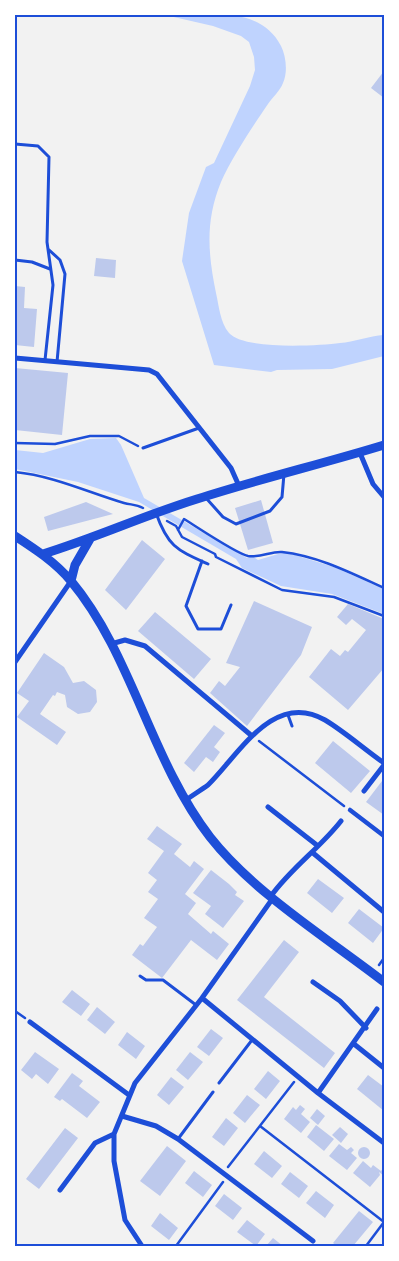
<svg xmlns="http://www.w3.org/2000/svg" width="399" height="1261" font-family="'Roboto Serif',serif">
	<style>
		.water { fill: #bfd3fe }
		.building { fill: #bdc9ec }
		.lines { fill: none; stroke-linecap: round; stroke-linejoin: round }
		.path { stroke: #1d4ed8; stroke-width: 2.5 }
		.service { stroke: #1d4ed8; stroke-width: 3 }
		.pedestrian { stroke: #1d4ed8; stroke-width: 4.5 }
		.minor { stroke: #1d4ed8; stroke-width: 5 }
		.secondary { stroke: #1d4ed8; stroke-width: 9 }
		.neatline { fill: none; stroke: #1d4ed8; stroke-width: 2 }
	</style>
	<rect width="100%" height="100%" fill="#f2f2f2"/>
	<path class="water" d="M165 15C205 15 259 4 281 46 286 56 288 72 283 83 280 91 272 98 268 104 253 126 231 159 221 182 205 221 208 254 216 293 219 306 220 322 229 333 244 350 317 346 340 343 354 342 369 336 384 335V356L332 369 277 370 271 372 214 365 182 261 189 213 206 167 214 163 250 86 255 70 254 57 249 42 241 36 213 26Z
		M116 438 121 445 144 498 247 558 252 556 258 560 285 552 334 567 384 589V614L332 594 281 586 242 568 236 559 139 502 78 482 15 469V450L43 453 90 439Z"/>
	<path class="building" d="M384 71V98L371 88Z
		M96 258 116 260 115 278 94 276Z
		M15 286 25 287 24 308 37 309 34 347 15 345Z
		M15 368 68 373 62 435 15 430Z
		M261 500 273 543 248 550 235 508Z
		M86 502 113 514 48 531 44 517Z
		M142 540 165 559 126 610 105 590Z
		M254 601 312 627 301 655 247 726 210 693 219 681 225 686 240 667 226 663Z
		M348 604 384 619V668L348 710 309 677 331 649 340 656 345 650 348 652 366 630 352 619 346 625 337 617Z
		M155 612 211 659 194 679 138 631Z
		M44 653 64 667 73 683 84 681 96 690 97 702 90 712 78 714 67 707 65 695 57 692 55 696 53 695 40 714 66 732 57 745 17 717 29 701 17 693Z
		M214 725 225 733 214 747 220 752 213 762 206 757 194 772 184 763Z
		M333 741 370 771 351 793 315 763Z
		M382 781 384 783V815L366 802Z
		M157 826 182 844 174 854 190 867 194 861 204 869 185 894 196 903 188 914 211 934 213 931 229 944 217 960 191 940 162 978 132 955 140 944 143 946 157 927 144 918 158 899 148 892 157 880 148 873 164 851 147 839Z
		M211 870 229 884 237 892 235 895 244 901 223 928 205 914 211 906 193 893Z
		M318 879 344 898 332 913 307 893Z
		M359 909 384 928 373 943 348 923Z
		M284 940 299 952 264 997 335 1053 324 1068 237 1000Z
		M72 990 90 1004 81 1016 62 1002Z
		M97 1007 115 1022 105 1034 87 1020Z
		M211 1029 223 1038 209 1056 197 1047Z
		M127 1032 145 1046 136 1059 118 1045Z
		M35 1052 59 1069 48 1084 36 1074 32 1079 21 1070Z
		M190 1052 203 1062 188 1080 176 1070Z
		M268 1071 280 1081 266 1099 254 1089Z
		M72 1073 83 1081 79 1086 100 1102 87 1118 62 1099 60 1101 54 1097Z
		M368 1075 384 1087V1111L357 1089Z
		M171 1077 184 1087 169 1105 157 1095Z
		M247 1095 260 1105 245 1123 233 1113Z
		M300 1105 305 1109 301 1114 310 1122 301 1133 284 1119 293 1107 296 1110Z
		M317 1109 325 1116 318 1125 310 1118Z
		M226 1118 238 1128 224 1146 212 1137Z
		M316 1125 334 1139 324 1151 307 1137Z
		M340 1127 348 1134 341 1143 332 1135Z
		M65 1128 78 1138 39 1189 26 1179Z
		M339 1144 347 1150 351 1147 354 1150 351 1153 357 1158 347 1170 329 1156Z
		M167 1146 186 1161 160 1196 140 1181Z
		M358 1153a6 6 0 1 1 12 0a6 6 0 1 1-12 0Z
		M264 1151 282 1166 272 1178 254 1164Z
		M363 1161 371 1168 373 1165 381 1171 384 1167V1176L379 1172 380 1175 370 1187 353 1173Z
		M194 1171 212 1185 203 1197 185 1183Z
		M290 1172 308 1186 299 1198 281 1184Z
		M316 1191 334 1205 325 1218 306 1203Z
		M224 1194 242 1208 233 1220 215 1206Z
		M359 1211 373 1222 353 1246H337L333 1243Z
		M160 1213 178 1228 169 1240 151 1226Z
		M247 1220 265 1234 256 1246 237 1232Z
		M273 1238 283 1246H266Z"/>
	<g class="lines">
		<path class="path" d="M15 443 55 444 90 436H119L138 446
			M15 472C54 476 87 492 124 503 131 505 136 504 143 508
			M167 521 176 526 182 537 215 554 216 557 282 590 334 597 384 616
			M178 530 184 519C197 527 237 554 248 556 261 558 271 551 282 552 318 556 351 573 384 588
			M259 741 344 806
			M379 965 384 958
			M15 1011 25 1018
			M260 1126 384 1222
			M228 1167 294 1082
			M176 1246 223 1182
			M366 1246 384 1222"/>
		<path class="service" d="M15 144 38 146 49 157 47 242 53 285 45 360
			M48 249 60 260 65 274 57 362
			M15 260 32 262 50 269
			M143 448 199 428
			M206 498 223 517 236 524 270 511 282 497 284 474
			M156 513C168 547 177 550 208 564
			M202 561 186 606 198 629H221L231 605
			M288 715 292 726
			M140 976 146 980H163L196 1005
			M219 1083 252 1040
			M178 1139 213 1092"/>
		<path class="pedestrian" d="M350 810 384 836"/>
		<path class="minor" d="M15 358 149 370 157 374 231 468 239 486
			M360 453 373 484 384 497
			M111 644 125 640 145 646 252 736
			M15 662 71 581
			M364 791 384 765
			M186 800C193 795 201 790 208 785 238 756 273 690 325 720 345 732 364 749 384 763
			M268 807 318 846
			M313 853 384 912
			M271 896C291 868 320 848 341 821
			M313 982 340 1001 366 1028
			M202 998 318 1093 384 1143
			M30 1022 129 1095
			M354 1044 384 1068
			M318 1093 377 1009
			M122 1116 156 1126 178 1139 313 1241
			M60 1190 95 1143 114 1134
			M142 1246 125 1220 114 1161V1134L135 1083 202 998 273 898"/>
		<path class="secondary" d="M15 536C35 549 55 562 71 581 132 654 151 761 210 837 253 892 327 938 384 982
			M43 554C95 538 145 515 197 499 259 479 322 464 384 445
			M71 581 75 565 90 539"/>
	</g>
	<rect width="399" height="1261" fill="none" stroke="#ffffff" stroke-width="32"/>
	<rect x="16" y="16" width="367" height="1229" class="neatline"/>
</svg>
